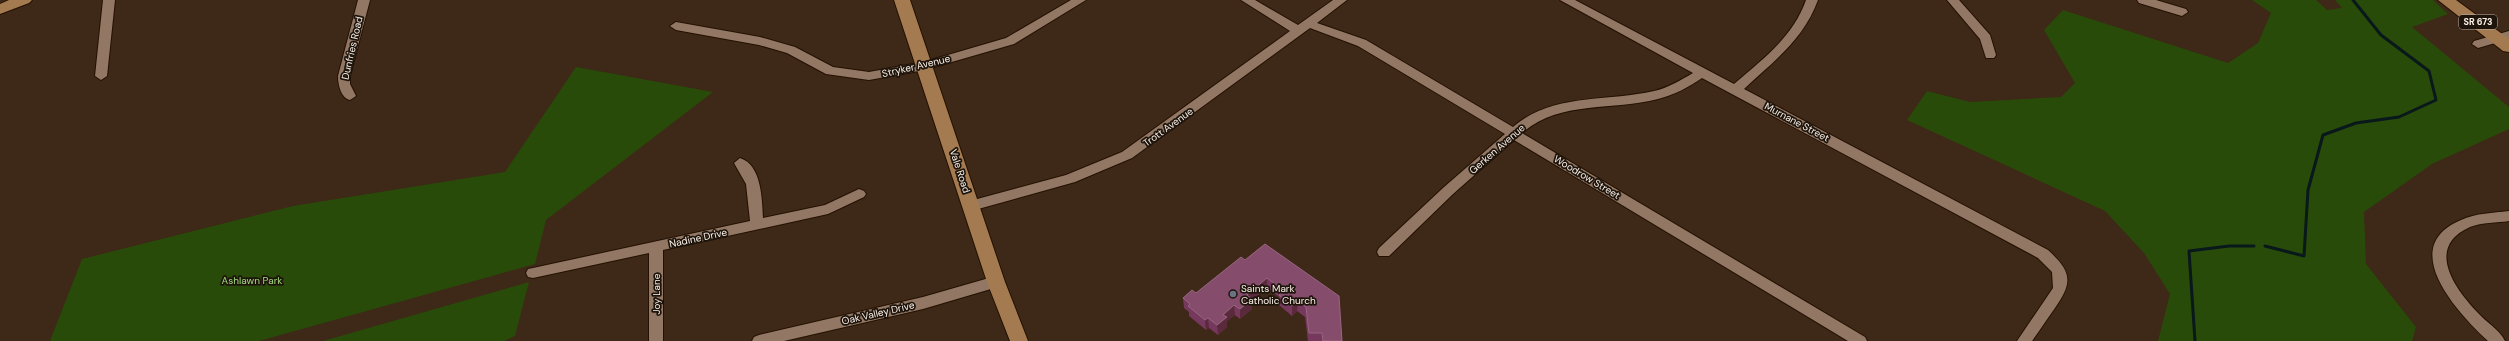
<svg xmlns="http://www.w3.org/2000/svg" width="2509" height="341" font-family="'DM Sans',sans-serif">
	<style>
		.green { fill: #294b09 }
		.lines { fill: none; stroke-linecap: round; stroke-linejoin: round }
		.stream { stroke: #09181b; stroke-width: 3 }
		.minor-casing { stroke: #241102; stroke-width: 2 }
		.major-casing { stroke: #241102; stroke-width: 2 }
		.minor { fill: #927864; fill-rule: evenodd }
		.major { fill: #a47b50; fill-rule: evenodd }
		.wall { fill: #77385e }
		.shaded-wall { fill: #5a293b }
		.building { fill: #854c6c; stroke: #986680 }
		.worship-dot { fill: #6b7280; stroke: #1d140c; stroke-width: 1.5 }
		.labels { text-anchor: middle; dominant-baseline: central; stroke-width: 3.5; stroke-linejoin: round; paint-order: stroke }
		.shield { fill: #1d140c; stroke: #baafa7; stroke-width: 1 }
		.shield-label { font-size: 9px; font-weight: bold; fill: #fdf2e9 }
		.street-label { font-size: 10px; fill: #fdf2e9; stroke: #1d140c }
		.park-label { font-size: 10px; fill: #a4dd7e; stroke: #1d140c }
		.poi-label { font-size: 10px; fill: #fdf2e9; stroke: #1d140c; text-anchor: start }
	</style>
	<rect width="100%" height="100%" fill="#3e2817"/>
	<path class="green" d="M2252 0H2316L2327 10 2342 8 2335 0H2433L2448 14 2412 27 2509 107V129L2432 164 2364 212 2366 264 2416 327 2412 341H2158L2170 294 2144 253 2105 211 1907 120 1927 91 1970 102 2061 97 2075 83 2044 30 2063 10 2228 63 2258 43 2271 13Z
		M576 67 713 92 546 220 535 264 259 341H50L82 259 293 206 505 172Z
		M529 282 515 336 504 341H323Z"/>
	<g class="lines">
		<path class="stream" d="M2265 246 2304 256 2308 190 2323 135 2356 123 2399 117 2436 100 2429 71 2381 35 2353 0
			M2195 341 2189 251 2229 246H2254"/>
		<defs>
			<path id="minor" d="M103 0H115L107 76 101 80 95 76Z
				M358 0H370L350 76V84L356 96 350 100C341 98 338 85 338 76Z
				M1071 0H1086L1014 44 924 70 869 80 826 74 787 53 759 45 676 30 670 26 676 22 760 37 795 47 833 67 869 72 924 62 1006 38Z
				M1241 0H1255L1298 25 1333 0H1347L1317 23 1366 40 1513 127C1552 93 1606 102 1654 91 1668 88 1681 80 1693 73L1560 0H1575L1734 84C1763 59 1793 37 1806 0H1818C1804 39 1773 62 1744 89L2048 250C2072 272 2073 282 2055 308 2047 319 2040 330 2032 341H2017L2053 288 2052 272 2038 258 1702 78C1689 87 1674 95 1658 99 1612 111 1560 100 1522 133L1865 337 1867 341H1848L1514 140 1453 194 1389 256H1379L1377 252 1379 248 1443 188 1505 134 1358 46 1310 28 1132 158 1075 182 971 211 966 210 964 206 966 202 1066 175 1122 152 1290 31Z
				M1947 0H1959L1990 35 1996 55 1994 58H1986L1980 39Z
				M2137 0H2156L2186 9 2188 12 2182 16 2139 3Z
				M2509 31V39L2478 48 2472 44 2474 41Z
				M740 158C762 165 762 200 763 218L825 205 859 189 864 191 866 194 864 197 828 214 663 250V341H649V253L533 278 528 277 526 273 528 269 533 268 750 221 746 184 734 163Z
				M2509 211V221C2497 223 2482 222 2470 227 2425 247 2454 288 2478 313 2486 322 2500 330 2505 341H2488C2458 313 2396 247 2461 220 2476 213 2493 213 2509 211Z
				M996 276 1001 278 1003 282 1001 286 923 309 784 341H752L754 337 759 335 923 297Z"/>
			<path id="major" d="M9 0H32L29 3 0 14V4Z
				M894 0H910L1005 282 1028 341H1010L987 282Z
				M2438 0H2456L2509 39V52L2503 51Z"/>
		</defs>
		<use href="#minor" class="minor-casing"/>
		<use href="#major" class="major-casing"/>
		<use href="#minor" class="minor"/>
		<use href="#major" class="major"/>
	</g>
	<path class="wall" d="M1265 244 1342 341H1308L1305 317 1297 311 1292 316 1279 305V297L1267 288 1252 300V309L1240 319 1235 315 1227 321V327L1218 335 1209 328 1206 330 1189 316V312L1184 308 1183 298 1196 293 1245 260Z"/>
	<path class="shaded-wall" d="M1267 278V288L1252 300V309L1240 319V309L1247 295Z
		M1298 301 1297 311 1292 316V306Z
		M1234 305 1235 315 1227 321V327L1218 335 1217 325 1223 315Z
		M1208 318 1209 328 1206 330 1205 320Z"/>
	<path class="building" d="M1265 244 1339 296 1342 341H1323L1322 333H1309L1306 307 1298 301 1292 306 1279 295 1284 291 1267 278 1247 295 1252 299 1240 309 1234 305 1223 315 1227 317 1217 325 1208 318 1205 320 1188 306 1190 304 1183 298 1192 290 1196 293 1241 257 1245 260Z"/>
	<circle class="worship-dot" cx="1233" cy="294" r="4"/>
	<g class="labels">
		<rect class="shield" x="2459" y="15" width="38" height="14" rx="3"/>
		<g class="shield-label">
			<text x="2478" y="22">SR 673</text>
		</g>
		<g class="street-label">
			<text transform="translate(352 48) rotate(-77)">Dunfries Road</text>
			<text transform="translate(916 66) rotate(-13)">Stryker Avenue</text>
			<text transform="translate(1797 122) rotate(28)">Murnane Street</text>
			<text transform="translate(1168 127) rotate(-36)">Trott Avenue</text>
			<text transform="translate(1497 149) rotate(-41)">Gerken Avenue</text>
			<text transform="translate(960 171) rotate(72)">Vale Road</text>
			<text transform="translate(1587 177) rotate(31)">Woodrow Street</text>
			<text transform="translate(698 238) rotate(-12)">Nadine Drive</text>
			<text transform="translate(656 294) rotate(-90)">Joy Lane</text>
			<text transform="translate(878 313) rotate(-13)">Oak Valley Drive</text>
		</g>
		<g class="park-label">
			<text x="252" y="280">Ashlawn Park</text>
		</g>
		<g class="poi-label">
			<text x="1241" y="288">Saints Mark<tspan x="1241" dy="12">Catholic Church</tspan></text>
		</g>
	</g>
</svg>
